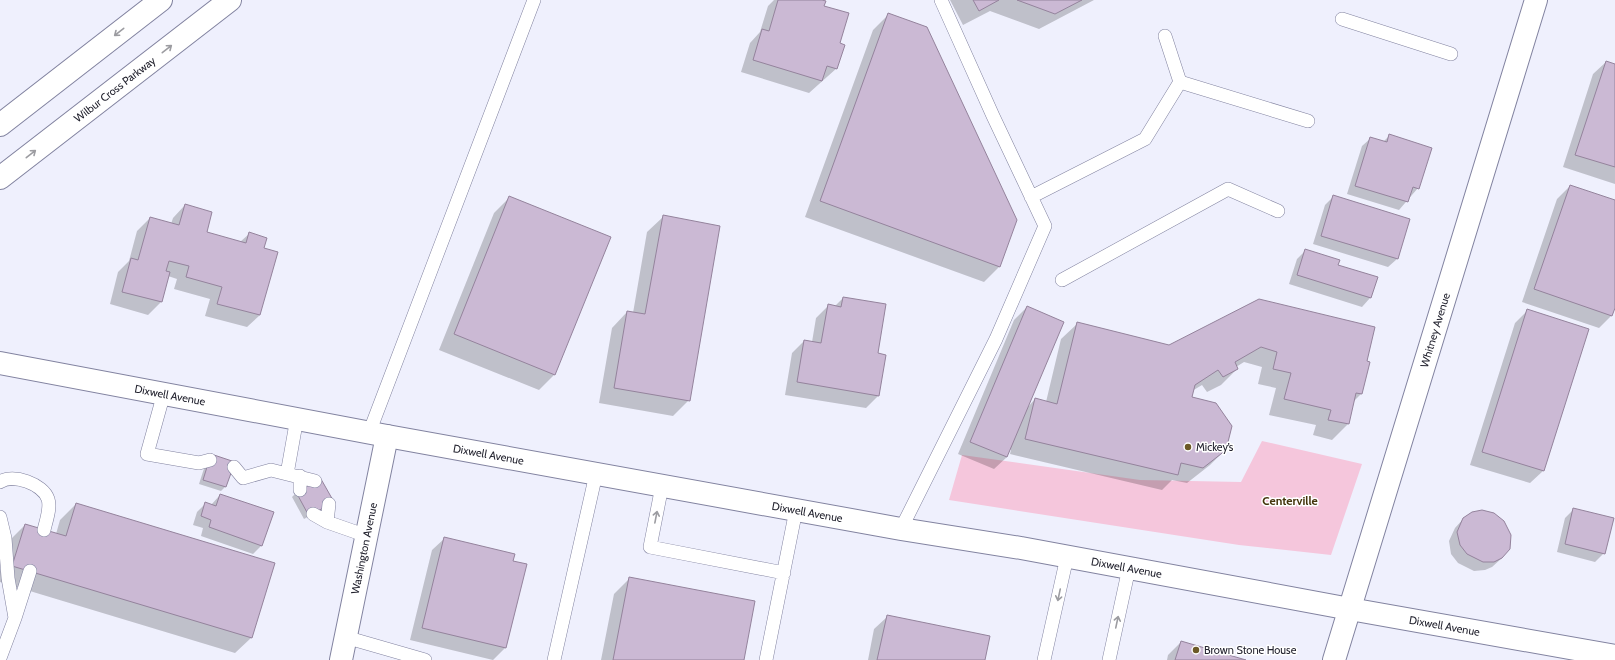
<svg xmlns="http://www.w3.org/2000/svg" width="1615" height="660" font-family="Cabin,sans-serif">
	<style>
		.green { fill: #f5c6dc }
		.shadow { fill: #0003 }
		.building { fill: #cbb9d4; stroke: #94839c }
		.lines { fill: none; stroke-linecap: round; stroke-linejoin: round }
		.service-casing { stroke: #8283a0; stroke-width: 14 }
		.tertiary-casing { stroke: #8283a0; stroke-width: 24 }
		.secondary-casing { stroke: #8283a0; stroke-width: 24 }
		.primary-casing { stroke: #8283a0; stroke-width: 24 }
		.motorway-casing { stroke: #8283a0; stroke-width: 24 }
		.service { stroke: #fff; stroke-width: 13 }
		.tertiary { stroke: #fff; stroke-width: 22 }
		.secondary { stroke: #fff; stroke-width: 22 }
		.primary { stroke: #fff; stroke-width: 22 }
		.motorway { stroke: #fff; stroke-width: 22 }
		.oneway { stroke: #9c9ca1 }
		.poi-dot { fill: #6c5927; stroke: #fff; stroke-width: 1.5 }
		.labels { text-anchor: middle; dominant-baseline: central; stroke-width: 3; stroke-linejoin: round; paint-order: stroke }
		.street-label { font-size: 11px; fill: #23232f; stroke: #fff }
		.poi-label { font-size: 11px; fill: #23232f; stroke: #fff; text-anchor: start }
		.neighbourhood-label { font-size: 12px; font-weight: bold; fill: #43340b; stroke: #fff }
	</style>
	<rect width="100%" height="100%" fill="#eff0fd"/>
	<path class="green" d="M1262 441 1362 464 1331 555 1239 545 949 500 962 455 1140 480 1241 482Z"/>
	<path class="shadow" d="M774 0H818L839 44 837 68 809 93 741 72 750 43 760 32 768 6Z
		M950 0H1094L1039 29 990 11 963 25Z
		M888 15 1000 266 984 282 805 217 873 30Z
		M1606 62 1615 65V184L1563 167 1593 74Z
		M1389 136 1418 188 1399 210 1347 194 1362 146 1371 138 1383 142Z
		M1570 186 1615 201V305L1612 315 1599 328 1522 302 1557 199Z
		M510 197 555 374 539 390 439 350 494 213Z
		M1333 197 1397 259 1388 267 1313 244 1325 205Z
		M185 205 206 233 240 242 249 234 260 315 247 327 205 316 210 299 174 289 177 279 168 276 161 302 148 315 110 304 118 272 129 261 137 231 150 218 171 224 173 218Z
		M663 217 689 400 673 416 599 403 612 328 627 312 633 313 647 232Z
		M1305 251 1337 266 1377 278 1370 298 1362 307 1289 284 1297 259Z
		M843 298 876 354 878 396 866 408 785 395 792 353 804 341 812 342 816 318 828 306 834 307Z
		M1259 300 1366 362 1361 394 1353 402 1348 424 1332 440 1313 435 1316 425 1269 415 1276 388 1258 384 1262 367 1244 362 1236 367 1237 369 1221 385 1207 392 1202 385 1192 391 1190 397 1226 449 1210 465 1187 483 1172 480 1162 490 1010 454 1011 450 1010 449 1007 457 994 469 958 454 1014 320 1027 307 1028 407 1035 399 1046 402 1061 339 1077 324 1169 346Z
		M1527 311 1587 330 1543 471 1530 483 1470 465 1515 323Z
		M207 459 233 462 225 487 221 491 199 484Z
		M296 493 328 506 304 519 292 497Z
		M220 495 262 545 253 554 201 536 203 528 193 525 197 512 206 503 211 505Z
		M76 504 251 638 235 653 0 582V572L9 541 25 525 56 534 60 520Z
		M1574 509 1604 553 1595 562 1557 552 1565 518Z
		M1464 518 1502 558 1492 567 1485 570 1474 571 1458 563 1451 554 1449 541 1455 528Z
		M445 538 512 562 526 565 505 648 493 660 410 640 432 550Z
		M630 578 743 660H601L614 594Z
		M887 617 984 660H868L874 629Z
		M1181 642 1242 660H1167L1168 655Z"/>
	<path class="building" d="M778 0H822L826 1 824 6 849 13 840 43 845 45 837 69 827 66 822 81 753 60 762 29 769 31Z
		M973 0H999L979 11Z
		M1017 0H1082L1055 14Z
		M888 13 927 27 1017 220 1000 267 820 201Z
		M1606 61 1615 64V167L1575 155Z
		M1389 134 1432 148 1419 189 1413 187 1408 202 1355 186 1370 137 1387 142Z
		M1570 185 1615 200V308L1612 316 1534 289Z
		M1333 195 1410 219 1398 259 1321 236Z
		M509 196 611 237 555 375 454 334Z
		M185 204 212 212 207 232 246 243 249 232 267 238 264 248 278 252 260 315 217 304 222 287 186 277 189 266 169 261 166 271 170 272 162 302 122 292 131 258 138 260 150 217 179 225Z
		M663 215 720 226 690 401 614 388 627 311 645 314Z
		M1305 249 1340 260 1338 265 1378 277 1371 298 1297 275Z
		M843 297 886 304 878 353 886 355 879 396 797 382 804 340 821 343 828 304 841 307Z
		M1259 299 1375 327 1367 361 1370 362 1362 394 1356 393 1349 424 1328 420 1331 410 1284 399 1291 373 1273 369 1277 352 1261 347 1235 362 1238 369 1223 377 1218 370 1195 385 1192 397 1216 403 1232 426 1226 450 1203 468 1181 463 1178 475 1025 439 1035 398 1057 404 1077 322 1169 345Z
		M1027 306 1064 322 1007 457 970 442Z
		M1527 309 1589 329 1544 471 1482 452Z
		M211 454 235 462 226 487 203 480Z
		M321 479 334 502 309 516 296 492Z
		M220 494 274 512 262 546 209 527 211 520 201 516 205 502 216 506Z
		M76 503 275 563 252 638 12 566 25 524 66 536Z
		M1573 508 1614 518 1605 554 1565 544Z
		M1482 510 1494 513 1504 521 1511 535 1510 549 1502 558 1494 562H1483L1467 554 1460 545 1457 532 1463 518 1472 512Z
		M444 537 515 554 513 561 527 564 506 648 422 628Z
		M629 577 755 601 744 660H613Z
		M887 615 990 636 985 660H877Z
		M1181 641 1246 660H1175Z"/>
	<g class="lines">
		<defs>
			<path id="service" d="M1342 19 1451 54
				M1165 36 1180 82 1308 121
				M1031 197 1145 139 1180 82
				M1062 280 1228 189 1278 211
				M164 393 147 454 199 463 210 460
				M369 433 534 0
				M234 467 243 478 271 470 315 481
				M287 474 297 418
				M0 482C13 473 43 484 48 499 51 508 46 521 44 530
				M662 486 650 547 784 573
				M300 490V476
				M329 504 327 522 367 536
				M313 514 327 522
				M0 517 5 538 8 578 15 618
				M901 529 996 339 1045 226 993 116 941 0
				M345 637 425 660
				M0 658 15 618 30 571
				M554 660 596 474
				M766 660 796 510
				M1044 660 1067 557
				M1109 660 1129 568"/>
			<g id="tertiary">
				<path id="s1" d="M341 660 387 436"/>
			</g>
			<g id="secondary">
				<path id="s2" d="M0 363 387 436 901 529 1021 548 1350 609"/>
			</g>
			<g id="primary">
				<path id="s3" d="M1350 609 1615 656"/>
				<path id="s4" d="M1334 660 1536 0"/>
			</g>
			<g id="motorway">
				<path d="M0 125 161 0"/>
				<path id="s5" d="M0 178 230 0"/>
			</g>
		</defs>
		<use href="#service" class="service-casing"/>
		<use href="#tertiary" class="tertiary-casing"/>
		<use href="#secondary" class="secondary-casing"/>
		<use href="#primary" class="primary-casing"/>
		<use href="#motorway" class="motorway-casing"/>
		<use href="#service" class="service"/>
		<use href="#tertiary" class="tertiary"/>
		<use href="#secondary" class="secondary"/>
		<use href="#primary" class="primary"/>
		<use href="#motorway" class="motorway"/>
	</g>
	<defs><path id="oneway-shaft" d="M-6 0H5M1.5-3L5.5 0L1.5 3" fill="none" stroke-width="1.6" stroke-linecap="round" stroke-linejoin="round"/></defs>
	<g class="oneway">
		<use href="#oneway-shaft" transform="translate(119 32) rotate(142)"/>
		<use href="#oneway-shaft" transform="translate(167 49) rotate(-38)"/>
		<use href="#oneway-shaft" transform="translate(31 154) rotate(-38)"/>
		<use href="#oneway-shaft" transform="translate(656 517) rotate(-79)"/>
		<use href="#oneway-shaft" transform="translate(1059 595) rotate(102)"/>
		<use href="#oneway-shaft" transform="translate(1117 622) rotate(-78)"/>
	</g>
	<g class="poi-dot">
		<circle cx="1188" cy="447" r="4"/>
		<circle cx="1196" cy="650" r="4"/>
	</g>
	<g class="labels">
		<g class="street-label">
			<text stroke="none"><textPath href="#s5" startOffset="145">Wilbur Cross Parkway</textPath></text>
			<text stroke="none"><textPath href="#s4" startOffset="345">Whitney Avenue</textPath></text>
			<text stroke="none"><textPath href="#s2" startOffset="173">Dixwell Avenue</textPath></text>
			<text stroke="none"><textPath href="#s2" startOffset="497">Dixwell Avenue</textPath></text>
			<text stroke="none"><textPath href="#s2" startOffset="821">Dixwell Avenue</textPath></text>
			<text stroke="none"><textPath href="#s1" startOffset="114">Washington Avenue</textPath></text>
			<text stroke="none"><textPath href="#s2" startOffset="1145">Dixwell Avenue</textPath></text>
			<text stroke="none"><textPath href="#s3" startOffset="96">Dixwell Avenue</textPath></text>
		</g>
		<g class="poi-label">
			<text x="1196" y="447">Mickey’s</text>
			<text x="1204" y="650">Brown Stone House</text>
		</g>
		<g class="neighbourhood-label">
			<text x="1290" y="500">Centerville</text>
		</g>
	</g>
</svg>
